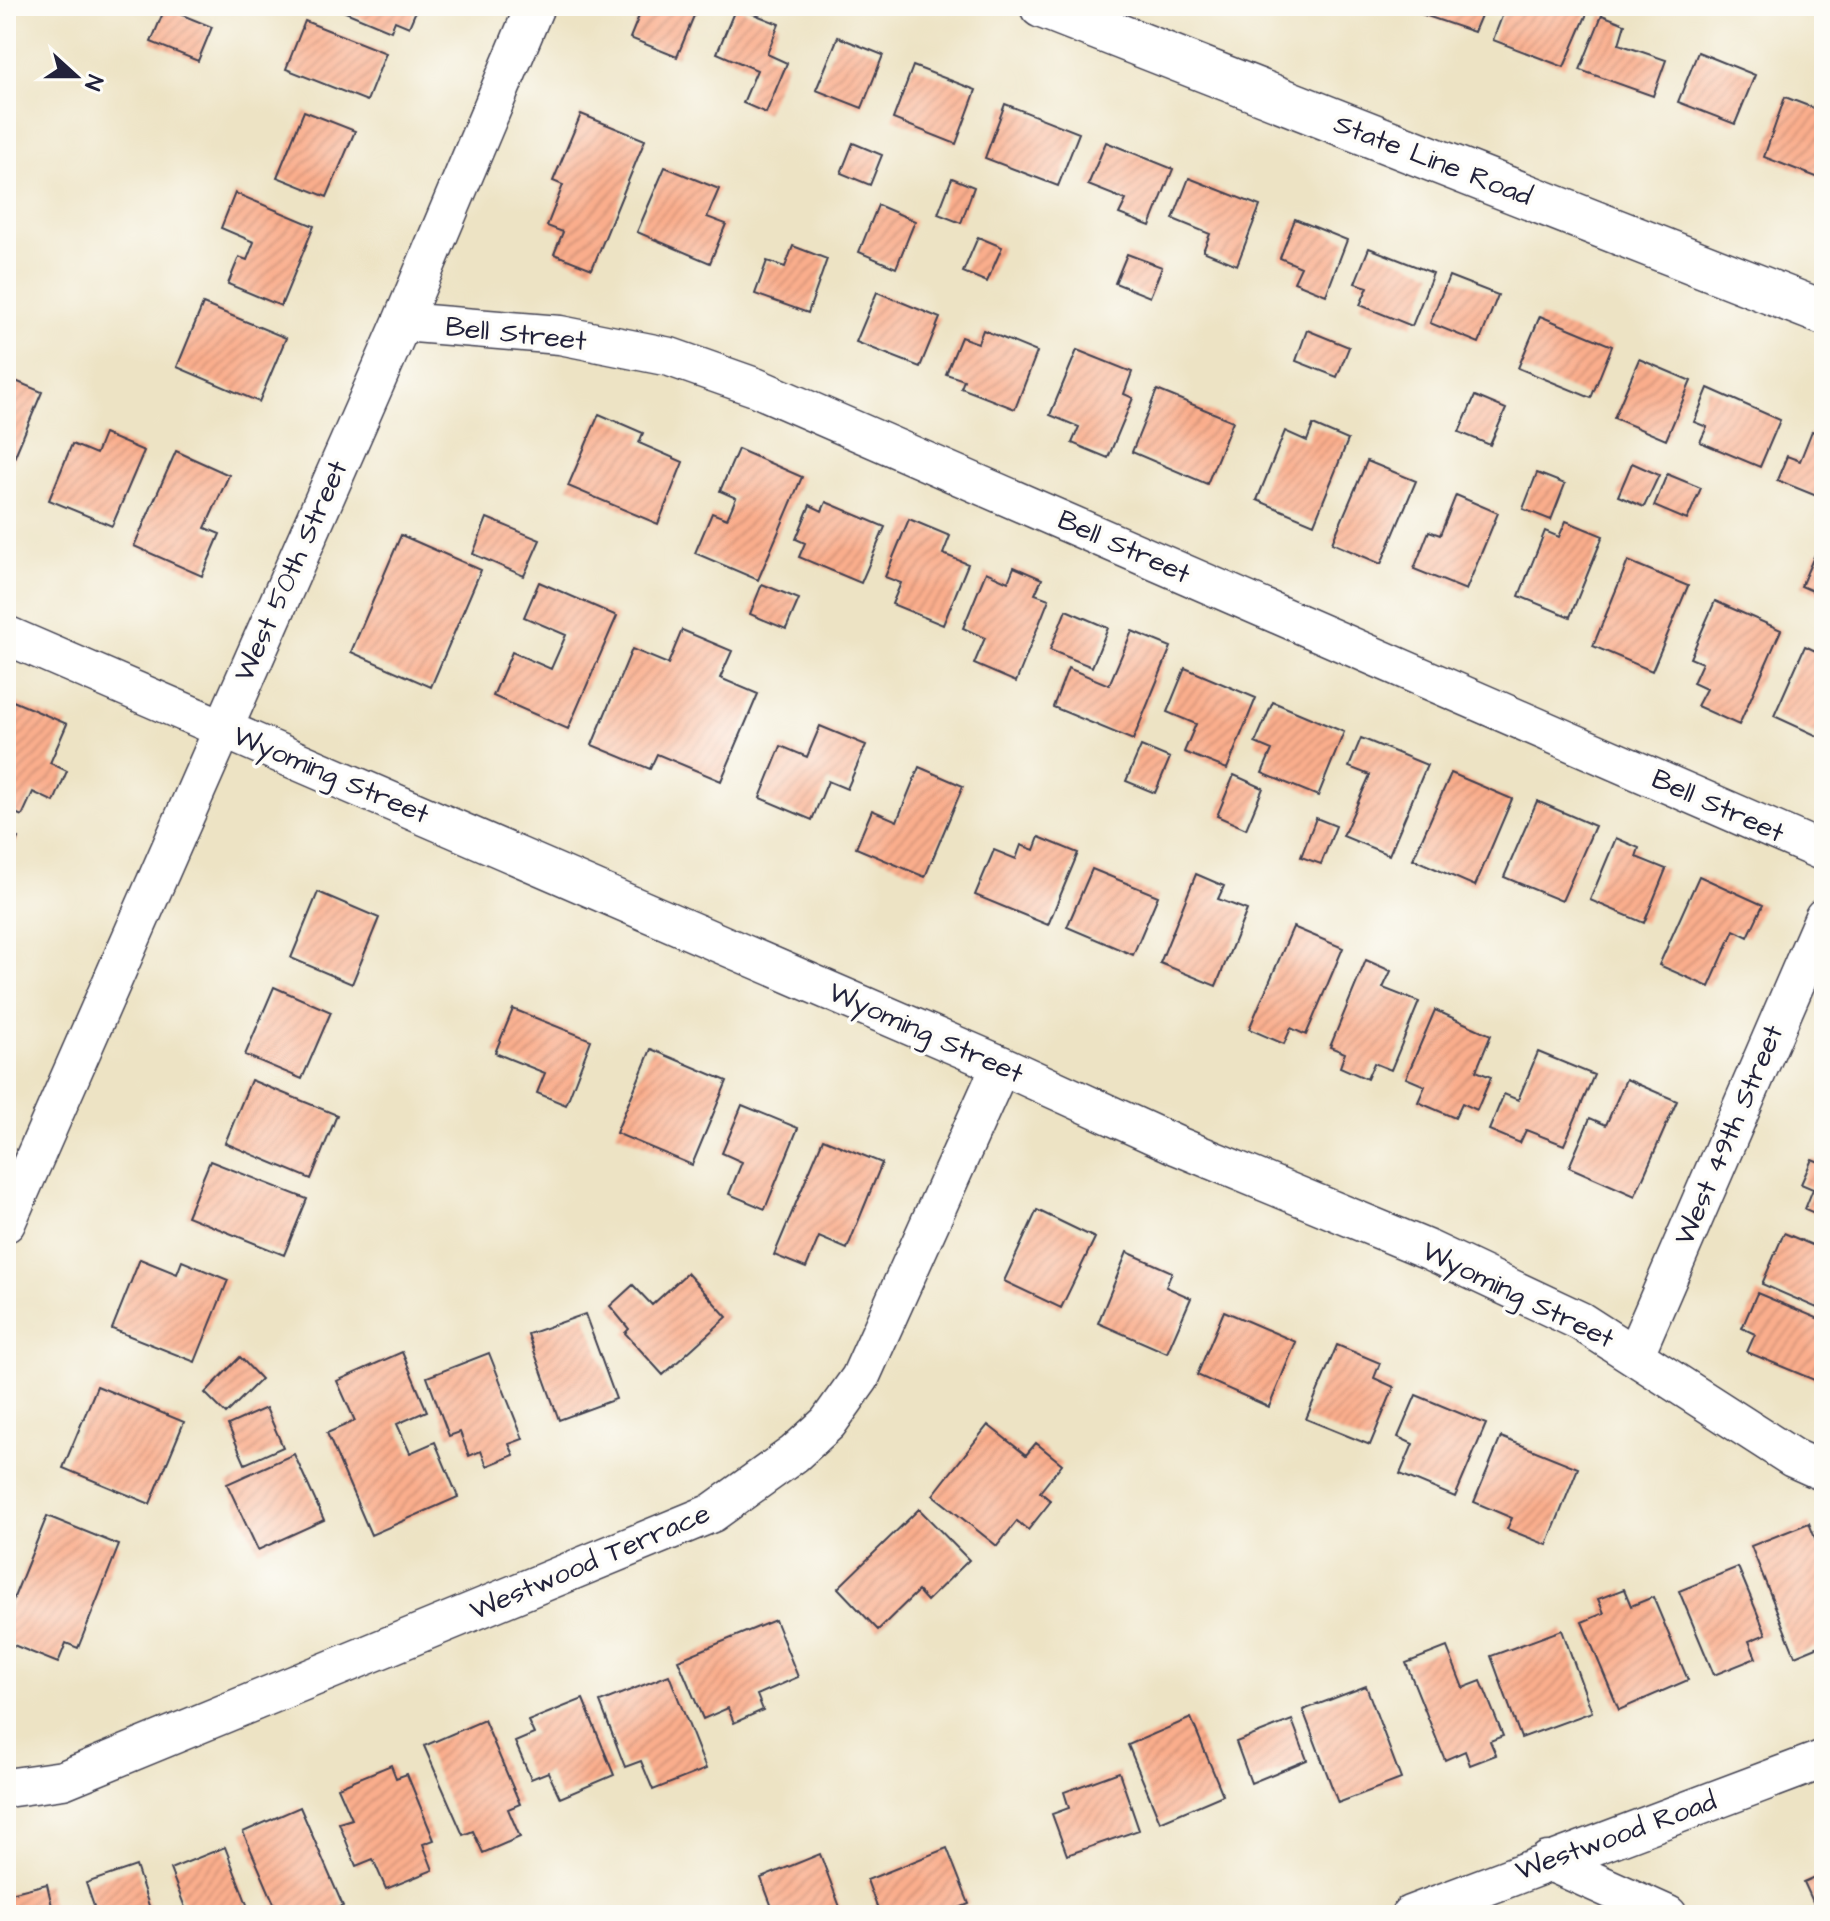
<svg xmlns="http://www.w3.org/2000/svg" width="1830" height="1921" font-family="'Architects Daughter',sans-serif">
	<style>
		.building { fill: url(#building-hatch) }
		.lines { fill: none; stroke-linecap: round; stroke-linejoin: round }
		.minor-casing { stroke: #403f50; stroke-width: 41 }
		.tertiary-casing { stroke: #403f50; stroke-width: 47 }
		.minor { stroke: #fff; stroke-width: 38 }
		.tertiary { stroke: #fff; stroke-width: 44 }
		.labels { text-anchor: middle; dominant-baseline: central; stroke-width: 7; stroke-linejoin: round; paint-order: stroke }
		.street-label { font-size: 28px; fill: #22223b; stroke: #fdfcf7 }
	</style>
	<defs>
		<pattern id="building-hatch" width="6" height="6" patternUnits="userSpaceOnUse" patternTransform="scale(2)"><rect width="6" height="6" fill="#faad8c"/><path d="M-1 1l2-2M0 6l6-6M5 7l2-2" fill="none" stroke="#d6957a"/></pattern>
	</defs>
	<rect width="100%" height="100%" fill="#fdfcf7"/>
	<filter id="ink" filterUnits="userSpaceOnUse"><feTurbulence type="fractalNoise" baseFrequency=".0125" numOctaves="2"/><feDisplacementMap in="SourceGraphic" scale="16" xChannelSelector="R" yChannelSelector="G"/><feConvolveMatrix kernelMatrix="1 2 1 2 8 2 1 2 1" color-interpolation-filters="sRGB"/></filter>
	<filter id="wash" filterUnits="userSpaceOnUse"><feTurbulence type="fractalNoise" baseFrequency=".006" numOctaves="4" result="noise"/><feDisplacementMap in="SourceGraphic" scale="32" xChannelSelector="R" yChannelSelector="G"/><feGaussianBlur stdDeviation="1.8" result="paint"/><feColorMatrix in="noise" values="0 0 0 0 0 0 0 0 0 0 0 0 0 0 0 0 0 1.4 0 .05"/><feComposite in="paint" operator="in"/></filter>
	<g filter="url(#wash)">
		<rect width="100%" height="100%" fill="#ede3c4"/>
		<g id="blocks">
			<path class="building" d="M331 6H418L409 27 395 21 391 31Z
				M643 6H698L677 57 630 38Z
				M1411 6H1485L1474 32 1409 10Z
				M1506 6H1580L1589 9 1564 67 1493 40Z
				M736 7 779 24 767 54 787 63 766 113 743 103 757 70 717 53Z
				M165 8 212 27 198 61 151 42Z
				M1602 15 1625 24 1619 44 1666 60 1653 96 1580 70Z
				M305 21 386 53 367 101 286 69Z
				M838 37 883 55 862 108 816 90Z
				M1698 52 1755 75 1735 124 1678 102Z
				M913 66 976 90 956 144 893 119Z
				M1785 97 1824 112V166L1819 178 1764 157Z
				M1005 104 1079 133 1058 186 985 158Z
				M304 111 355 131 327 197 277 177Z
				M581 114 645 140 592 269 554 254 563 232 547 226 563 185 553 181Z
				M1106 142 1173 169 1150 226 1119 214 1126 200 1088 185Z
				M853 143 882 155 870 185 841 173Z
				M665 167 719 189 707 217 726 224 710 263 637 232Z
				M952 178 974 187 961 223 938 214Z
				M1189 178 1260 206 1237 265 1203 251 1210 234 1173 219Z
				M235 193 314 226 281 306 228 284 239 257 247 260 254 242 221 228Z
				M878 205 915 221 896 268 859 252Z
				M1295 219 1347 240 1326 295 1294 282 1301 267 1280 258Z
				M978 237 1002 247 987 282 963 272Z
				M793 246 827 259 808 313 755 294 767 261 785 267Z
				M1369 248 1433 273 1412 326 1360 305 1368 287 1355 283Z
				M1127 254 1162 267 1150 297 1115 283Z
				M1449 276 1498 295 1479 343 1430 323Z
				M877 292 940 318 920 367 856 342Z
				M203 304 286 338 259 402 177 367Z
				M1540 316 1612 346 1591 398 1518 368Z
				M983 330 1037 352 1015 409 961 388 964 380 946 374 961 337 978 343Z
				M1307 330 1349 347 1337 377 1296 361Z
				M1077 350 1132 372 1124 394 1133 398 1108 458 1072 443 1079 427 1050 415Z
				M1639 359 1691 381 1666 440 1614 418Z
				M6 377 42 392 6 477Z
				M1708 388 1780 420 1760 467 1700 442 1707 427 1694 422Z
				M1157 390 1233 421 1207 484 1132 452Z
				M1475 396 1506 409 1490 445 1459 432Z
				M599 414 643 433 639 443 683 462 658 524 568 486Z
				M1313 425 1348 440 1314 524 1257 500 1285 431 1307 441Z
				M1812 431 1824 436V499L1777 480 1787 456 1800 461Z
				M104 434 144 451 112 526 49 500 72 444 96 454Z
				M738 449 802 477 758 580 695 553 712 513 727 519 736 498 720 491Z
				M176 451 229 475 205 528 220 534 202 576 134 546Z
				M1367 461 1416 481 1381 564 1332 543Z
				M1632 463 1659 475 1644 507 1618 496Z
				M1537 473 1565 484 1551 520 1523 509Z
				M1667 474 1701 488 1687 520 1654 506Z
				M1456 495 1498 513 1466 590 1414 569 1429 531 1440 535Z
				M826 502 885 527 861 583 799 557 805 543 796 539 810 505 822 511Z
				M487 518 540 540 524 576 473 554Z
				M909 519 950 536 943 554 968 564 943 625 892 604 901 583 885 577Z
				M1566 521 1603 536 1570 617 1519 596 1545 531 1559 537Z
				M401 535 481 570 431 687 351 652Z
				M1816 552 1824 555V596L1801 586Z
				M1628 561 1688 586 1652 671 1593 646Z
				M1014 567 1042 579 1035 594 1049 599 1016 682 974 664 985 638 963 628 986 572 1008 582Z
				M539 582 617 616 568 729 493 696 512 652 551 669 566 635 524 617Z
				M762 584 799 599 786 629 750 614Z
				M1715 601 1781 630 1739 725 1697 706 1706 689 1693 683 1702 663 1690 658Z
				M1066 610 1108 628 1092 667 1050 650Z
				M682 630 732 651 720 678 758 694 721 781 657 754 650 769 592 745 632 649 668 664Z
				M1132 631 1171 647 1133 740 1053 707 1068 668 1109 685Z
				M1805 646 1824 655V739L1774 716Z
				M1185 668 1256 698 1227 769 1184 752 1196 724 1167 712Z
				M13 701 67 724 50 763 67 771 54 802 33 792 22 816 6 809V709L9 710Z
				M1273 702 1344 732 1318 796 1262 773 1272 750 1255 743Z
				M820 726 866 745 847 789 828 781 812 820 760 798 781 746 807 757Z
				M1361 738 1427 765 1389 855 1343 836 1370 775 1349 767Z
				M1141 746 1170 758 1155 793 1126 781Z
				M919 767 963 786 925 877 856 848 872 810 897 821Z
				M1451 773 1512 799 1475 886 1413 859Z
				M1234 775 1263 788 1246 829 1217 816Z
				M1537 801 1595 826 1562 901 1504 877Z
				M1316 818 1336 826 1321 864 1301 857Z
				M6 833 18 838 6 866Z
				M1039 837 1078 853 1048 925 975 895 994 850 1016 859 1021 845 1034 850Z
				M1616 838 1639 848 1636 857 1666 869 1644 923 1590 900Z
				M1092 869 1158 896 1133 955 1067 927Z
				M1196 874 1224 886 1218 899 1247 910 1216 986 1160 963Z
				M1699 876 1763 905 1748 937 1734 930 1709 987 1659 965Z
				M318 892 379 918 352 984 291 958Z
				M1293 927 1343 948 1306 1035 1291 1028 1284 1044 1249 1029Z
				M1366 960 1391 971 1383 988 1419 1002 1391 1070 1374 1063 1367 1079 1340 1067 1345 1053 1330 1047Z
				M274 987 331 1012 302 1079 245 1055Z
				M513 1009 591 1040 566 1105 537 1093 545 1073 495 1053Z
				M1435 1010 1491 1035 1476 1071 1491 1077 1477 1110 1462 1103 1455 1118 1418 1102 1425 1086 1406 1078Z
				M651 1049 727 1081 692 1165 616 1133Z
				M1538 1052 1594 1075 1564 1145 1526 1130 1520 1143 1489 1130 1504 1094 1518 1100Z
				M1626 1079 1677 1101 1635 1196 1569 1167 1590 1118 1606 1125Z
				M251 1080 337 1115 311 1179 225 1143Z
				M742 1105 798 1128 765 1209 729 1194 742 1162 722 1153Z
				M823 1139 882 1163 847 1249 819 1237 806 1268 774 1255Z
				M1812 1159 1824 1164V1217L1805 1209 1813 1189 1801 1184Z
				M210 1161 307 1199 284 1255 187 1216Z
				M1037 1210 1095 1238 1061 1308 1004 1281Z
				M1784 1233 1824 1250V1291L1817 1308 1762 1284Z
				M1127 1252 1172 1272 1166 1287 1191 1298 1167 1353 1098 1323Z
				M140 1259 177 1274 182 1261 228 1280 195 1362 112 1329Z
				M687 1273 727 1317 663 1375 625 1333 629 1329 610 1306 633 1285 652 1305Z
				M1757 1293 1824 1321V1384L1747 1352 1755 1334 1742 1328Z
				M1224 1311 1296 1342 1269 1407 1197 1375Z
				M585 1314 616 1399 559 1420 528 1334Z
				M1337 1345 1380 1363 1374 1378 1394 1387 1370 1445 1306 1419Z
				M402 1352 427 1411 397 1424 410 1453 435 1442 458 1497 371 1535 327 1433 355 1421 337 1381Z
				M489 1353 523 1439 509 1444 514 1455 487 1466 481 1451 469 1456 460 1432 449 1436 427 1377Z
				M240 1357 261 1379 226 1414 205 1393Z
				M97 1386 184 1422 150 1504 63 1468Z
				M1416 1395 1486 1424 1455 1497 1400 1474 1413 1444 1398 1437Z
				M266 1408 283 1447 245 1464 228 1425Z
				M988 1425 1026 1455 1036 1443 1062 1464 1040 1492 1051 1501 1028 1530 1017 1521 997 1546 933 1495Z
				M1501 1437 1578 1468 1547 1545 1507 1529 1512 1518 1474 1502Z
				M294 1454 324 1520 258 1550 227 1484Z
				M919 1509 969 1560 927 1601 918 1591 878 1630 838 1588Z
				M47 1516 119 1545 78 1648 66 1643 58 1663 6 1642V1617Z
				M1809 1523 1824 1561V1644L1795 1656 1751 1546Z
				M1738 1567 1766 1634 1749 1641 1756 1658 1714 1675 1679 1591Z
				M1624 1589 1631 1606 1653 1597 1688 1680 1619 1710 1582 1622 1604 1613 1598 1599Z
				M775 1620 798 1677 757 1695 763 1710 734 1723 728 1708 703 1719 678 1660Z
				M1562 1630 1592 1712 1521 1738 1491 1656Z
				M1447 1647 1463 1688 1481 1681 1503 1736 1490 1741 1496 1755 1470 1765 1465 1751 1445 1760 1406 1663Z
				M669 1675 706 1769 653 1790 641 1761 625 1767 600 1702Z
				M1366 1686 1401 1779 1338 1803 1303 1710Z
				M583 1699 614 1775 560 1798 548 1772 531 1779 515 1742 534 1734 528 1721Z
				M1191 1718 1223 1795 1160 1822 1128 1745Z
				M484 1720 520 1804 508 1809 520 1837 483 1853 473 1831 463 1835 424 1746Z
				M1292 1720 1307 1760 1251 1783 1236 1742Z
				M391 1765 396 1778 407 1774 434 1840 423 1844 433 1870 386 1889 373 1859 356 1866 339 1823 352 1819 338 1787Z
				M1119 1772 1139 1830 1067 1855 1052 1814 1069 1808 1064 1792Z
				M300 1807 343 1906 323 1915H279L243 1832Z
				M225 1847 251 1915H188L170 1869Z
				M947 1848 969 1904 942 1915H880L867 1880Z
				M820 1854 843 1915H775L761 1878Z
				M136 1866 152 1915H97L86 1883Z
				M1824 1873V1915H1819L1804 1882Z
				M47 1884 54 1915H6V1894Z"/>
		</g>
	</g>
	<g filter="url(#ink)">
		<use href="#blocks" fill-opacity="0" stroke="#403f50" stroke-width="2"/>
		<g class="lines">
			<defs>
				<path id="minor" d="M402 322 560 335 670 357 755 387 1824 852
					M6 635 1001 1065 1178 1146 1429 1250 1580 1321 1793 1458 1824 1472
					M6 1223 402 322 535 6
					M1635 1354 1824 917
					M6 1788 63 1780 712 1513 794 1454 828 1423 860 1378 1001 1065
					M1548 1861 1668 1915
					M1410 1915 1824 1759"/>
				<path id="tertiary" d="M1042 6 1824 313"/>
			</defs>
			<use href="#minor" class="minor-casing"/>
			<use href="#tertiary" class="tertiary-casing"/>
			<use href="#minor" class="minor"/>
			<use href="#tertiary" class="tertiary"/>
		</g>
	</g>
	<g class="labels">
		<g class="street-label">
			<text transform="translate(1433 160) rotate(21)">State Line Road</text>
			<text transform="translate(516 334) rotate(6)">Bell Street</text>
			<text transform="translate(1124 547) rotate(24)">Bell Street</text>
			<text transform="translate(291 571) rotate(-66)">West 50th Street</text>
			<text transform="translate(331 775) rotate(23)">Wyoming Street</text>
			<text transform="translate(1718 806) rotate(24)">Bell Street</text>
			<text transform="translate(926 1033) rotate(24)">Wyoming Street</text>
			<text transform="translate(1729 1135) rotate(-67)">West 49th Street</text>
			<text transform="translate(1518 1295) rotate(26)">Wyoming Street</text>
			<text transform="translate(590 1562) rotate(-23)">Westwood Terrace</text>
			<text transform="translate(1616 1836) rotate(-20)">Westwood Road</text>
		</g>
	</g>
	<rect width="1830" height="1921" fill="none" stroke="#fdfcf7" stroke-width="32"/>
	<g transform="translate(76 76) rotate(111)" stroke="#fdfcf7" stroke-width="6" paint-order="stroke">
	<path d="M0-6L14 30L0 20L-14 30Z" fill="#22223b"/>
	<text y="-12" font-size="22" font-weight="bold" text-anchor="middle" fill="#22223b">N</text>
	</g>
</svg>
